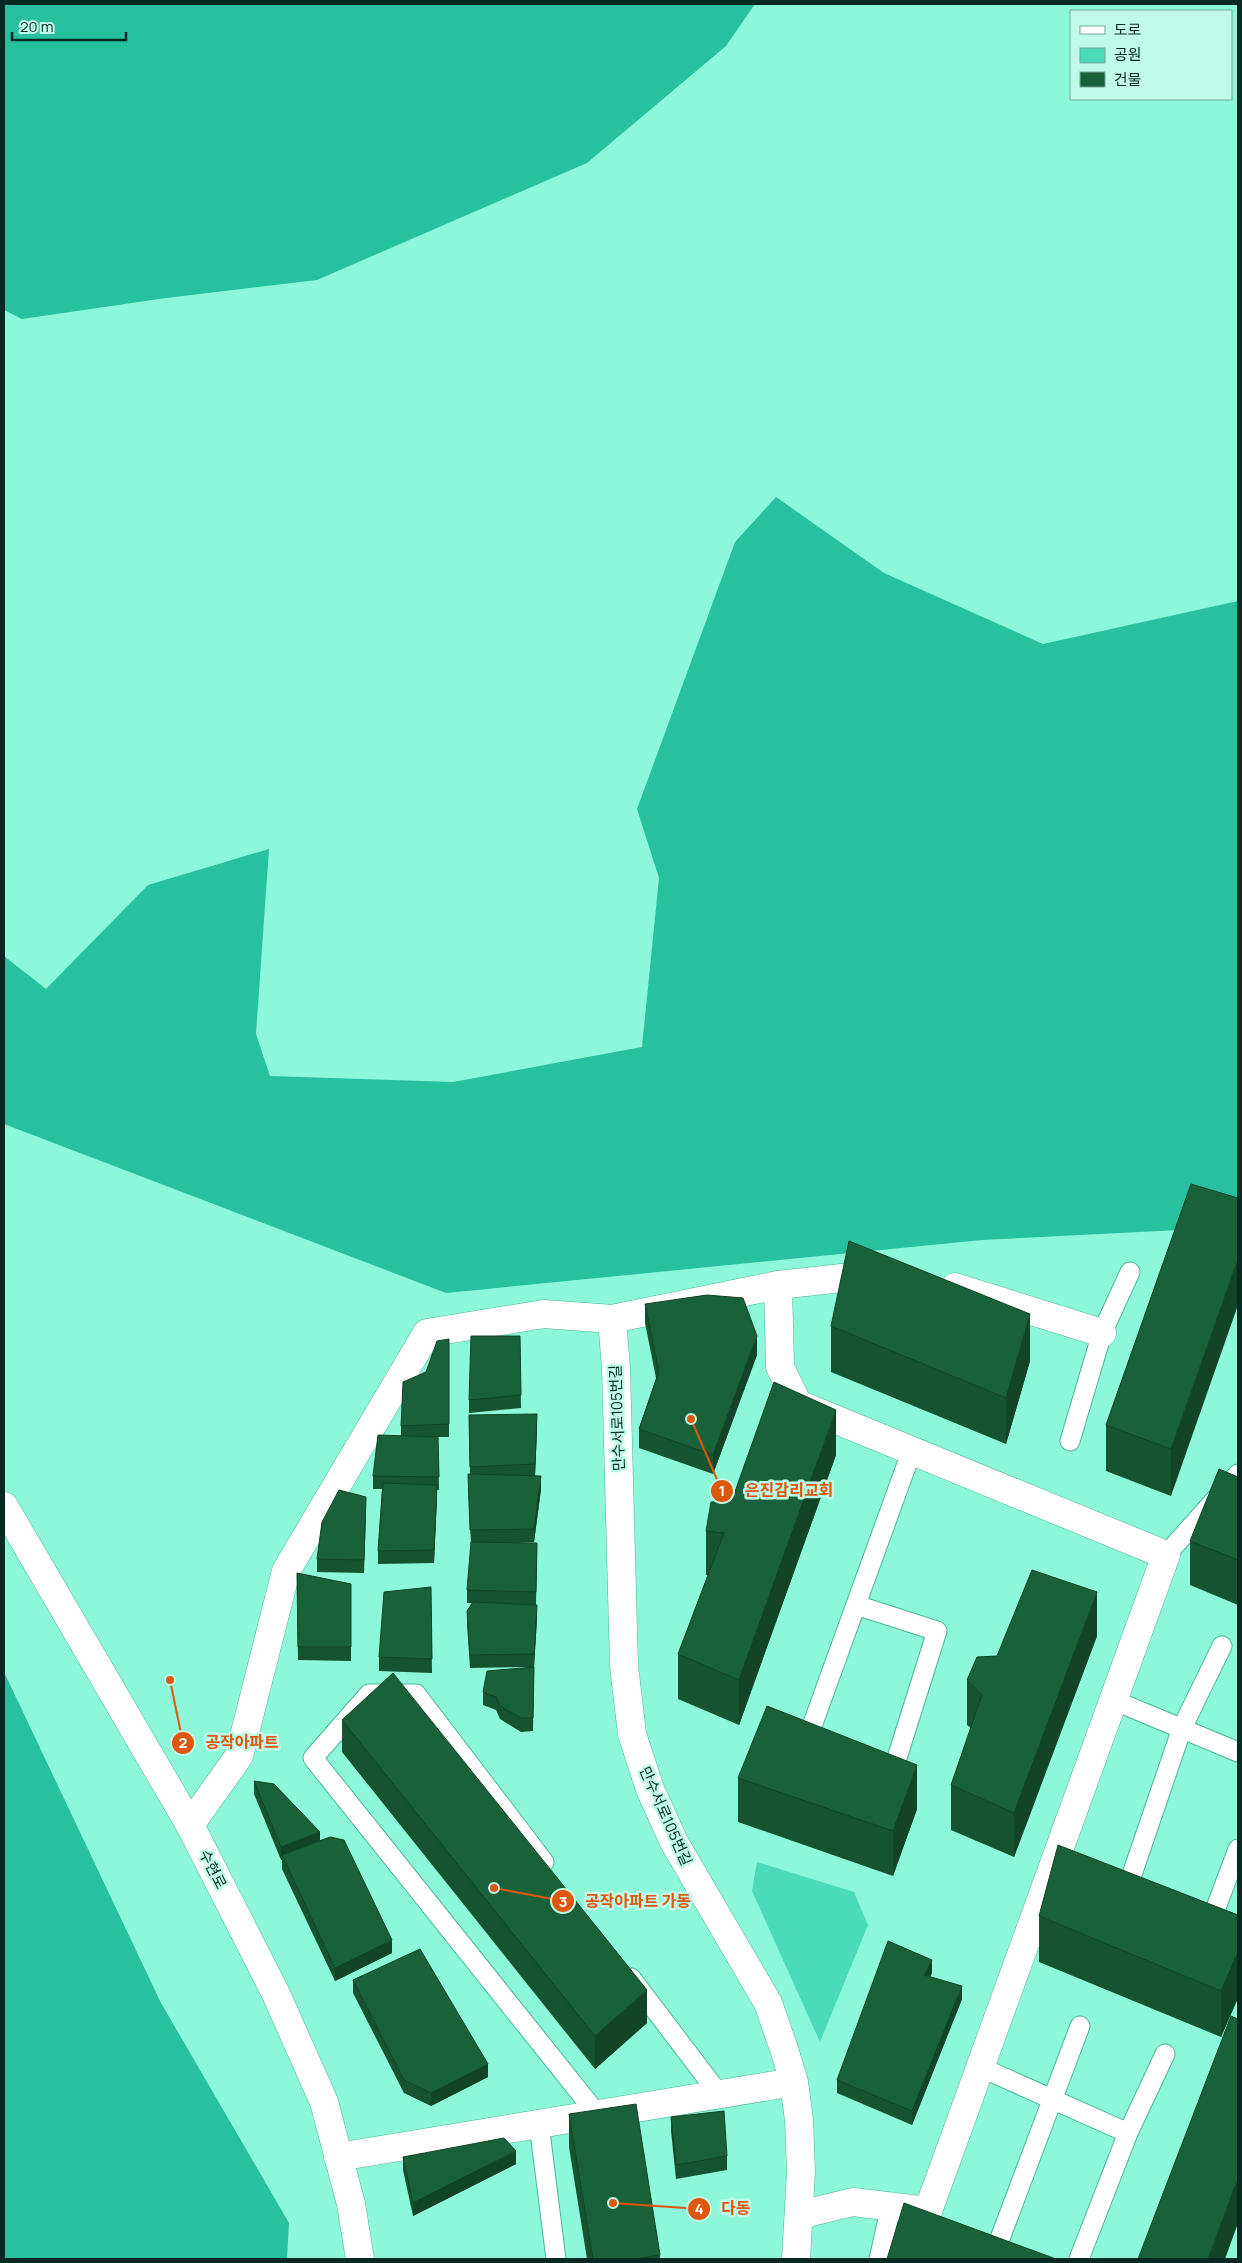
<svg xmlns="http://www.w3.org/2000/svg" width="1242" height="2263" font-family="Manrope,'Noto Sans KR',sans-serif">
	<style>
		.green { fill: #4bdbb8 }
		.forest { fill: #28c1a0 }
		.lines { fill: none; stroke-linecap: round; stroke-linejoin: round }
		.lane-casing { stroke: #49b59a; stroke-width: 21 }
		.street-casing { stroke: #49b59a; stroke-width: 29 }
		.secondary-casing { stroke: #49b59a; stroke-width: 29 }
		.lane { stroke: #fff; stroke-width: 19 }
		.street { stroke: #fff; stroke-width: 28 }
		.secondary { stroke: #fff; stroke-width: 28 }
		.wall { fill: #165330 }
		.shaded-wall { fill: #124427 }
		.building { fill: #196138; stroke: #124427 }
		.labels { text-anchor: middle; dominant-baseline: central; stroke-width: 5; stroke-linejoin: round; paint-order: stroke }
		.street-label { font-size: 15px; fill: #062921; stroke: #c0fbe9 }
		.leader { fill: none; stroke: #dd570d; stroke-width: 2 }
		.callout-dot { fill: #dd570d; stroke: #c0fbe9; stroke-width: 2 }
		.mark-label { font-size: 15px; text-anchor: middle; font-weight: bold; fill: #fff }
		.callout-label { font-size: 16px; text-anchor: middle; font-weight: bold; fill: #dd570d; stroke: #c0fbe9; stroke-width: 5; stroke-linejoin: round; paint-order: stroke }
	</style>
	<rect width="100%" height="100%" fill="#8df7d9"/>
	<path class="green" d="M757 1862 854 1892 868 1925 820 2042 752 1891Z"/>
	<path class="forest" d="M4 4H755L726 46 587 163 317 280 166 298 22 319 4 310Z
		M776 497 884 573 1043 644 1238 601V1227L982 1240 446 1293 4 1124V956L46 989 148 885 269 849 256 1034 270 1076 453 1082 642 1047 659 878 637 809 735 542Z
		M4 1672 161 2003 289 2223 287 2259H4Z"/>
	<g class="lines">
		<defs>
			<path id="lane" d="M1070 1441 1102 1333 1130 1272
				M1166 1555 1238 1474
				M856 1605 937 1631 897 1758
				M1113 1700 1238 1752
				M808 1737 912 1450
				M544 1862 416 1694H369L313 1758 597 2114
				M1126 1892 1182 1728 1222 1646
				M1208 1929 1238 1849
				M631 1978 719 2094
				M980 2067 1128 2133 1079 2259
				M539 2124 556 2259
				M1128 2133 1165 2054
				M993 2257 1080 2026
				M879 2259 891 2206"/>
			<path id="street" d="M778 1285 780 1367 798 1404 1166 1555 928 2211 853 2202 799 2215
				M955 1287 1102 1333
				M612 1319 616 1368 624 1666 632 1734 650 1789 674 1842 768 2003 784 2049 794 2082 799 2120 801 2172 796 2259
				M190 1825 239 1756 286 1571 427 1333 544 1314 612 1319 778 1285 879 1274
				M338 2157 794 2082"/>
			<path id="secondary" d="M4 1506 190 1825 276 1994 324 2102 351 2204 360 2259"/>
		</defs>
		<use href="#lane" class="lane-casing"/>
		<use href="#street" class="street-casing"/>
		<use href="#secondary" class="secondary-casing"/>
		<use href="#lane" class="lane"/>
		<use href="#street" class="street"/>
		<use href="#secondary" class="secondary"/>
	</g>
	<path class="wall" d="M1191 1184 1171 1496 1106 1471V1425Z
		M645 1304 757 1355 713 1474 639 1448V1429L656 1378 645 1323Z
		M831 1326 1030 1361 1006 1444 831 1372Z
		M520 1336 521 1408 469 1413V1400Z
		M449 1339V1437H438L439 1490H437L434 1563 378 1564V1551L382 1489H373V1476L401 1436V1426L426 1372Z
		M469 1415 537 1427 535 1476 541 1489 534 1542 509 1543H537L536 1605 537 1618 534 1667 533 1731 521 1732 500 1719 496 1710 483 1705V1692L528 1667 470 1668 467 1624V1611L472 1603H467V1590L471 1544 468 1487V1474H470Z
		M836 1455 739 1725 678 1699V1654L708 1575H706V1531L732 1500Z
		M1238 1477V1605L1190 1585V1541Z
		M366 1511 364 1573 317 1572V1559Z
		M297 1573 351 1584V1661L298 1660Z
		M431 1587 432 1673 379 1671V1657Z
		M1097 1636 1014 1857 951 1830V1785L971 1728 967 1725V1680L997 1656Z
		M342 1720 647 2023 595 2069 342 1752Z
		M738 1778 917 1809 893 1876 738 1822Z
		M254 1781 320 1841 392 1953 335 1981 282 1869V1860H281L254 1794Z
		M1238 1915V1998L1221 2037 1039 1962V1916Z
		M932 1973 930 1977 962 1999 912 2125 837 2093V2080Z
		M353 1980 488 2077 431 2106 404 2093 353 1993Z
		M569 2114 660 2255V2259H587L569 2147Z
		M671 2117 727 2156V2170L676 2179 671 2131Z
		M403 2157 516 2164 413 2216 403 2170Z"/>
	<path class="shaded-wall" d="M1238 1259V1305L1171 1496V1449Z
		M1030 1314V1361L1006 1444V1398Z
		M757 1336V1355L713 1474V1455Z
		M836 1410V1455L739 1725V1680Z
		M537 1414V1427L535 1477V1464Z
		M541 1476V1489L534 1542V1529Z
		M437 1485V1498L434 1563V1550Z
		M1097 1592V1636L1014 1857V1813Z
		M537 1605V1618L534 1667V1654Z
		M917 1765V1809L893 1876V1831Z
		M320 1832V1845L282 1855V1860H281V1847Z
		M392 1940V1953L335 1981V1968Z
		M1238 1952V1998L1221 2037V1991Z
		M932 1960V1973L924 1988V1975Z
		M962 1986V1999L912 2125V2111Z
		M647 1990V2023L595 2069V2036Z
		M488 2064V2077L431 2106V2093Z
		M516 2151V2164L413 2216V2203Z
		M1238 2178V2223L1225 2259H1208Z"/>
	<path class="building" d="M1191 1184 1238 1198V1259L1171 1449 1106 1425Z
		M849 1241 1030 1314 1006 1398 831 1326Z
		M707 1295 743 1298 757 1336 713 1455 639 1429 659 1372 645 1304Z
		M471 1336H520L521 1395 469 1400Z
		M449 1339V1424L401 1426 403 1382 426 1372 437 1341Z
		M774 1382 836 1410 739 1680 678 1654 724 1533 706 1531 711 1502 732 1500Z
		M537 1414 535 1464 470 1467 469 1415Z
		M378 1435 438 1437 439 1477 373 1476Z
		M1219 1469 1238 1477V1560L1190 1541Z
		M468 1474 541 1476 534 1529 470 1530Z
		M383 1483 437 1485 434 1550 378 1551Z
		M339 1490 366 1497 364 1560 317 1559 322 1522Z
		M471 1542 537 1543 536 1592 467 1590Z
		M1032 1570 1097 1592 1014 1813 951 1785 982 1695 967 1680 977 1657 997 1656Z
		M297 1573 351 1584V1647H298Z
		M431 1587 432 1659 379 1657 384 1592Z
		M473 1602 537 1605 534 1654 470 1655 467 1611Z
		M534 1667 533 1718H521L500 1706 496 1697 483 1692 487 1671Z
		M393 1673 647 1990 595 2036 342 1720Z
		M767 1706 917 1765 893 1831 738 1778Z
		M254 1781 274 1784 320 1832 281 1847Z
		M330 1837 344 1840 392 1940 335 1968 282 1855Z
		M1058 1845 1238 1915V1952L1221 1991 1039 1916Z
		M888 1941 932 1960 924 1975 962 1986 912 2111 837 2080Z
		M420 1949 488 2064 431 2093 404 2080 353 1980Z
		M1231 2016 1238 2019V2178L1208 2259H1138Z
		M636 2104 660 2255 636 2259H593L569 2114Z
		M724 2111 727 2156 676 2165 671 2117Z
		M504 2138 516 2151 413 2203 403 2157Z
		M904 2203 1056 2259H887Z"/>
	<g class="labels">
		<g class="street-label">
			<text transform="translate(617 1418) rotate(-92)">만수서로105번길</text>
			<text transform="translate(666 1816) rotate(66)">만수서로105번길</text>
			<text transform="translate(213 1869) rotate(63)">수현로</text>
		</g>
	</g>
	<path class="leader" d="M691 1419L722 1491M170 1680L183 1743M494 1888L563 1901M613 2203L699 2209"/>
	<g class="callout-dot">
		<circle cx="691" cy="1419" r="5"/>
		<circle cx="170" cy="1680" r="5"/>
		<circle cx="494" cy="1888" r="5"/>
		<circle cx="613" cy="2203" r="5"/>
		<circle cx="722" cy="1491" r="12"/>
		<circle cx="183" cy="1743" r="12"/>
		<circle cx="563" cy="1901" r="12"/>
		<circle cx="699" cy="2209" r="12"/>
	</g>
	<g class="mark-label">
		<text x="722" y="1496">1</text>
		<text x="183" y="1748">2</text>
		<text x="563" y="1907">3</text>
		<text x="699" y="2214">4</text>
	</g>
	<g class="callout-label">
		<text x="789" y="1496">은진감리교회</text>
		<text x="242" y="1748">공작아파트</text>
		<text x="638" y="1907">공작아파트 가동</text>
		<text x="736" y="2214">다동</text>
	</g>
	<rect width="1242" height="2263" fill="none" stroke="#062921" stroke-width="10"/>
	<rect x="1070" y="10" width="162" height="90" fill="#c0fbe9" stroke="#76a799"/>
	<rect x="1080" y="26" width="25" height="8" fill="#ffffff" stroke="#76a799"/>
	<text x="1114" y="35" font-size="15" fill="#062921">도로</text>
	<rect x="1080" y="48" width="25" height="15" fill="#4bdbb8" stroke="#76a799"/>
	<text x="1114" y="60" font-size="15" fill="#062921">공원</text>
	<rect x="1080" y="72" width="25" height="15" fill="#196138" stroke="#76a799"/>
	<text x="1114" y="85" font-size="15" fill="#062921">건물</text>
	<path d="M12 32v8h114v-8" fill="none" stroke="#062921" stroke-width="2.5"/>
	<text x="20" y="32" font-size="15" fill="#062921" stroke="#c0fbe9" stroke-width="4" paint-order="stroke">20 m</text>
</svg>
